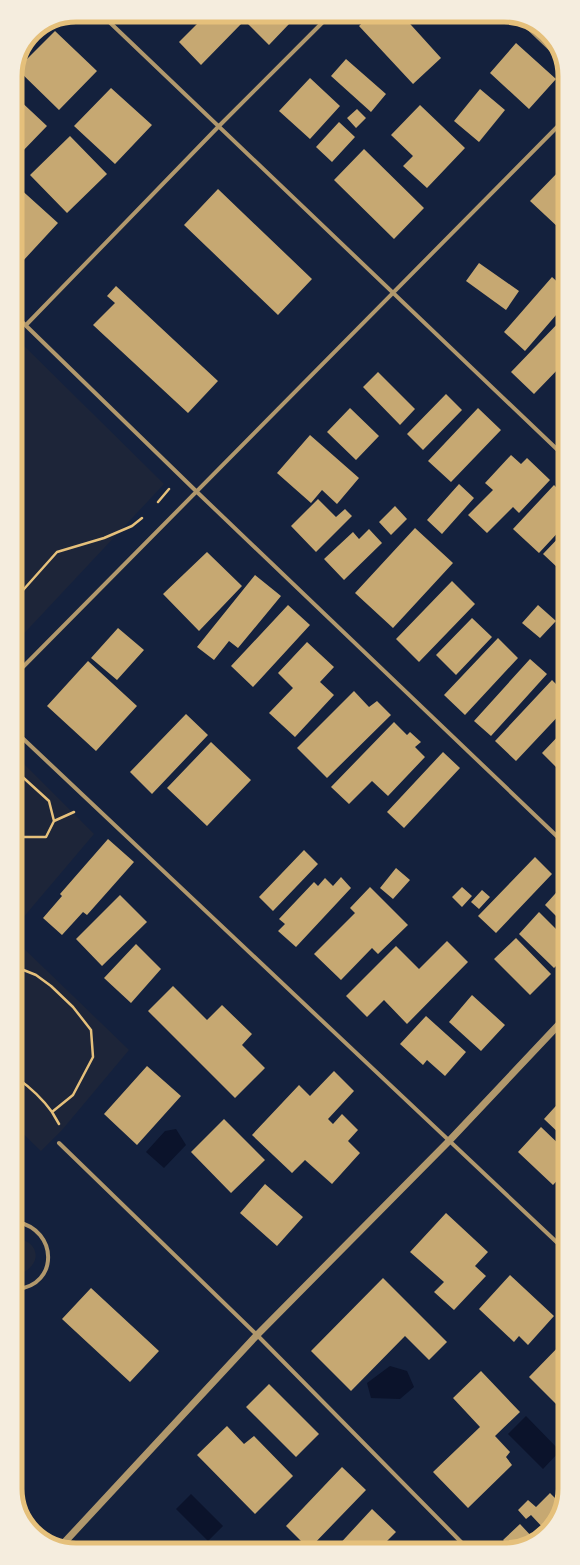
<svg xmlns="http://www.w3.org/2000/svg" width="580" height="1565" font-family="'Fira Sans Condensed',sans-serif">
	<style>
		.green { fill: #1d2539 }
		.water { fill: #0b132b }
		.building { fill: #c6a872 }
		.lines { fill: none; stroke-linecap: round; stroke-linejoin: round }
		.path { stroke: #e5c07b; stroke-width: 2.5 }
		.minor { stroke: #b1986c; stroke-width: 4 }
		.tertiary { stroke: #b1986c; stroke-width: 7 }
		.rim { fill: none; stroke: #e5c07b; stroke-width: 5 }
	</style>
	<rect width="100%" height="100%" fill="#14213d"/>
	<path class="green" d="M15 337 164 484 16 642Z
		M16 756 94 834 16 926Z
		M16 941 129 1050 62 1130 41 1151 17 1128Z
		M17 1238C43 1243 41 1268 17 1275Z"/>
	<path class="water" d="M176 1129 186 1145 164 1168 146 1152 165 1131Z
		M390 1366 407 1371 414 1387 400 1399 371 1398 367 1383Z
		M526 1416 560 1451 543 1469 508 1434Z
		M191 1494 223 1526 208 1541 176 1509Z"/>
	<path class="building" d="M206 15H234L242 23 201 65 179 42Z
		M239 15H282L290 23 269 45Z
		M371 15H402L441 58 413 84 359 26Z
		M55 31 97 71 59 110 17 69Z
		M516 43 556 79 529 109 490 73Z
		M346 59 386 94 371 112 331 76Z
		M310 78 340 106 310 139 279 111Z
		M111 88 152 125 115 164 74 126Z
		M480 89 505 110 479 142 454 121Z
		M15 96 47 126 18 156 15 153Z
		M420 105 465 148 427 188 403 166 413 156 391 135Z
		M357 109 366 118 356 128 347 118Z
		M339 122 355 137 332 162 316 147Z
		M70 136 107 174 67 213 30 175Z
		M364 149 424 208 394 239 334 180Z
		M562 168 563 225 560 229 530 201Z
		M17 186 58 223 22 262 15 256V188Z
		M218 189 312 279 278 315 184 225Z
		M479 263 519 291 506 310 466 281Z
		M552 277 563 287V307L525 351 504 332Z
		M116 286 218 381 188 413 93 325 115 303 107 296Z
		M563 318V364L534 394 511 372Z
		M378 372 415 409 400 425 363 387Z
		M446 394 462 410 423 450 407 434Z
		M350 408 379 436 356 460 327 432Z
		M478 408 501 430 451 482 428 461Z
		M310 435 359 478 337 504 322 490 311 503 277 473Z
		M511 455 521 464 527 458 550 480 519 513 513 507 487 533 468 515 493 490 485 483Z
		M459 484 474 498 442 534 427 520Z
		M554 485 564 495V526L539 553 513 529Z
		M318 499 336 517 345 509 352 516 316 552 291 526Z
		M395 506 407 519 391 535 379 522Z
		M415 528 453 563 393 628 355 593Z
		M369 529 382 543 344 580 324 559 353 532 359 539Z
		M564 532V564L559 569 543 554Z
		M207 552 242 586 199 631 163 594Z
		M255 575 281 596 238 648 229 641 214 660 197 647Z
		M452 581 475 604 419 662 396 639Z
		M288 605 310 625 253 687 231 666Z
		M538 605 556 621 540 638 522 623Z
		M472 618 492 637 456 675 436 655Z
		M118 628 144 650 117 680 91 658Z
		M498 638 518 658 465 715 444 695Z
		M307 642 334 667 320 682 334 695 295 737 269 713 293 688 278 673Z
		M530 659 547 674 491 736 474 721Z
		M88 661 137 706 96 751 47 706Z
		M552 680 564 692V710L516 761 495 741Z
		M354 691 369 707 377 701 391 715 327 778 297 748Z
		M186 714 208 735 152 794 130 772Z
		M394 722 407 735 410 732 421 742 415 747 425 757 388 796 372 781 349 804 331 787Z
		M564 730V775L542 753Z
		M211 742 251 780 207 826 167 788Z
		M443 752 460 768 404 828 387 812Z
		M564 779V789L559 784Z
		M108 839 134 862 87 915 83 912 62 935 43 918 62 896 60 894Z
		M304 850 318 864 273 911 259 897Z
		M535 857 552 874 496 933 478 916Z
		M396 868 410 880 393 899 380 888Z
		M341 877 351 888 296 947 278 931 285 924 279 919 314 882 318 886 325 878 333 886Z
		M564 884V924L545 905Z
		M370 887 408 925 378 954 372 948 341 980 314 954 355 913 350 908Z
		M462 887 472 896 462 907 452 897Z
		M482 890 490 897 479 909 471 902Z
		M120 895 147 922 102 966 76 939Z
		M539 912 564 937V958L554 968 519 934Z
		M516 938 551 974 530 995 494 959Z
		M447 941 468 962 407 1024 384 1000 367 1017 346 996 396 946 419 969Z
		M136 944 161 969 131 1003 104 978Z
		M173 986 207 1020 222 1005 252 1034 242 1045 265 1068 235 1098 148 1011Z
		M472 995 505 1025 481 1051 449 1022Z
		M426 1016 466 1052 445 1076 427 1060 423 1065 400 1044Z
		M147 1066 181 1096 137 1145 104 1114Z
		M334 1071 354 1091 328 1119 333 1124 342 1114 358 1130 348 1141 360 1153 332 1184 305 1160 292 1173 252 1135 299 1085 310 1096Z
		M564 1097V1138L544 1119Z
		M224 1119 265 1160 231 1193 191 1152Z
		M541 1127 564 1149 565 1172 553 1185 518 1152Z
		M265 1184 303 1217 277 1246 240 1213Z
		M446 1213 488 1252 475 1266 486 1276 454 1310 434 1292 444 1282 410 1252Z
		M510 1275 554 1316 528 1345 519 1336 514 1342 479 1309Z
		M383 1278 447 1342 429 1360 405 1336 351 1391 311 1351Z
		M91 1288 159 1351 130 1382 62 1319Z
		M565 1340V1405L561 1409 529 1377Z
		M481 1371 520 1412 495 1436 510 1452 506 1457 512 1465 468 1508 433 1472 480 1427 453 1398Z
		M269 1384 319 1434 296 1457 246 1407Z
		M227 1426 244 1444 254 1436 293 1476 255 1514 197 1455Z
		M342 1467 366 1490 309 1549 286 1526Z
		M550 1493 560 1503 552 1526 546 1531 531 1515 526 1519 518 1510 528 1500 536 1507Z
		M372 1509 396 1532 380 1548 335 1549Z
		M520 1524 534 1539 520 1548H510L503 1540Z
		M426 1541 434 1548H419Z
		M216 1542 223 1549H209Z"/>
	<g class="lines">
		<path class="path" d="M158 502 169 489
			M16 598 57 552 104 538 132 526 142 518
			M16 771 49 801 54 821
			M16 837H46L54 821 74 812
			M16 967 36 975 51 986 73 1007 91 1030 93 1057 73 1095 52 1112 59 1124
			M17 1078C31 1088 42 1098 52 1112"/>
		<path class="minor" d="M102 15 563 455
			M519 19 563 61
			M15 315 197 492 564 843
			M26 325 219 126 330 15
			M16 674 563 121
			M16 732 565 1250
			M59 1143 257 1335 467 1548
			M17 1222C58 1230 59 1285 17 1289"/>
		<path class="tertiary" d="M61 1546 257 1335 449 1141 564 1019"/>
	</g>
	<path d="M0 0H580V1565H0ZM76 22H504A54 54 0 0 1 558 76V1489A54 54 0 0 1 504 1543H76A54 54 0 0 1 22 1489V76A54 54 0 0 1 76 22Z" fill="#f5edde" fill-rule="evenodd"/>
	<path class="rim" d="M76 22H504A54 54 0 0 1 558 76V1489A54 54 0 0 1 504 1543H76A54 54 0 0 1 22 1489V76A54 54 0 0 1 76 22Z"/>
</svg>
